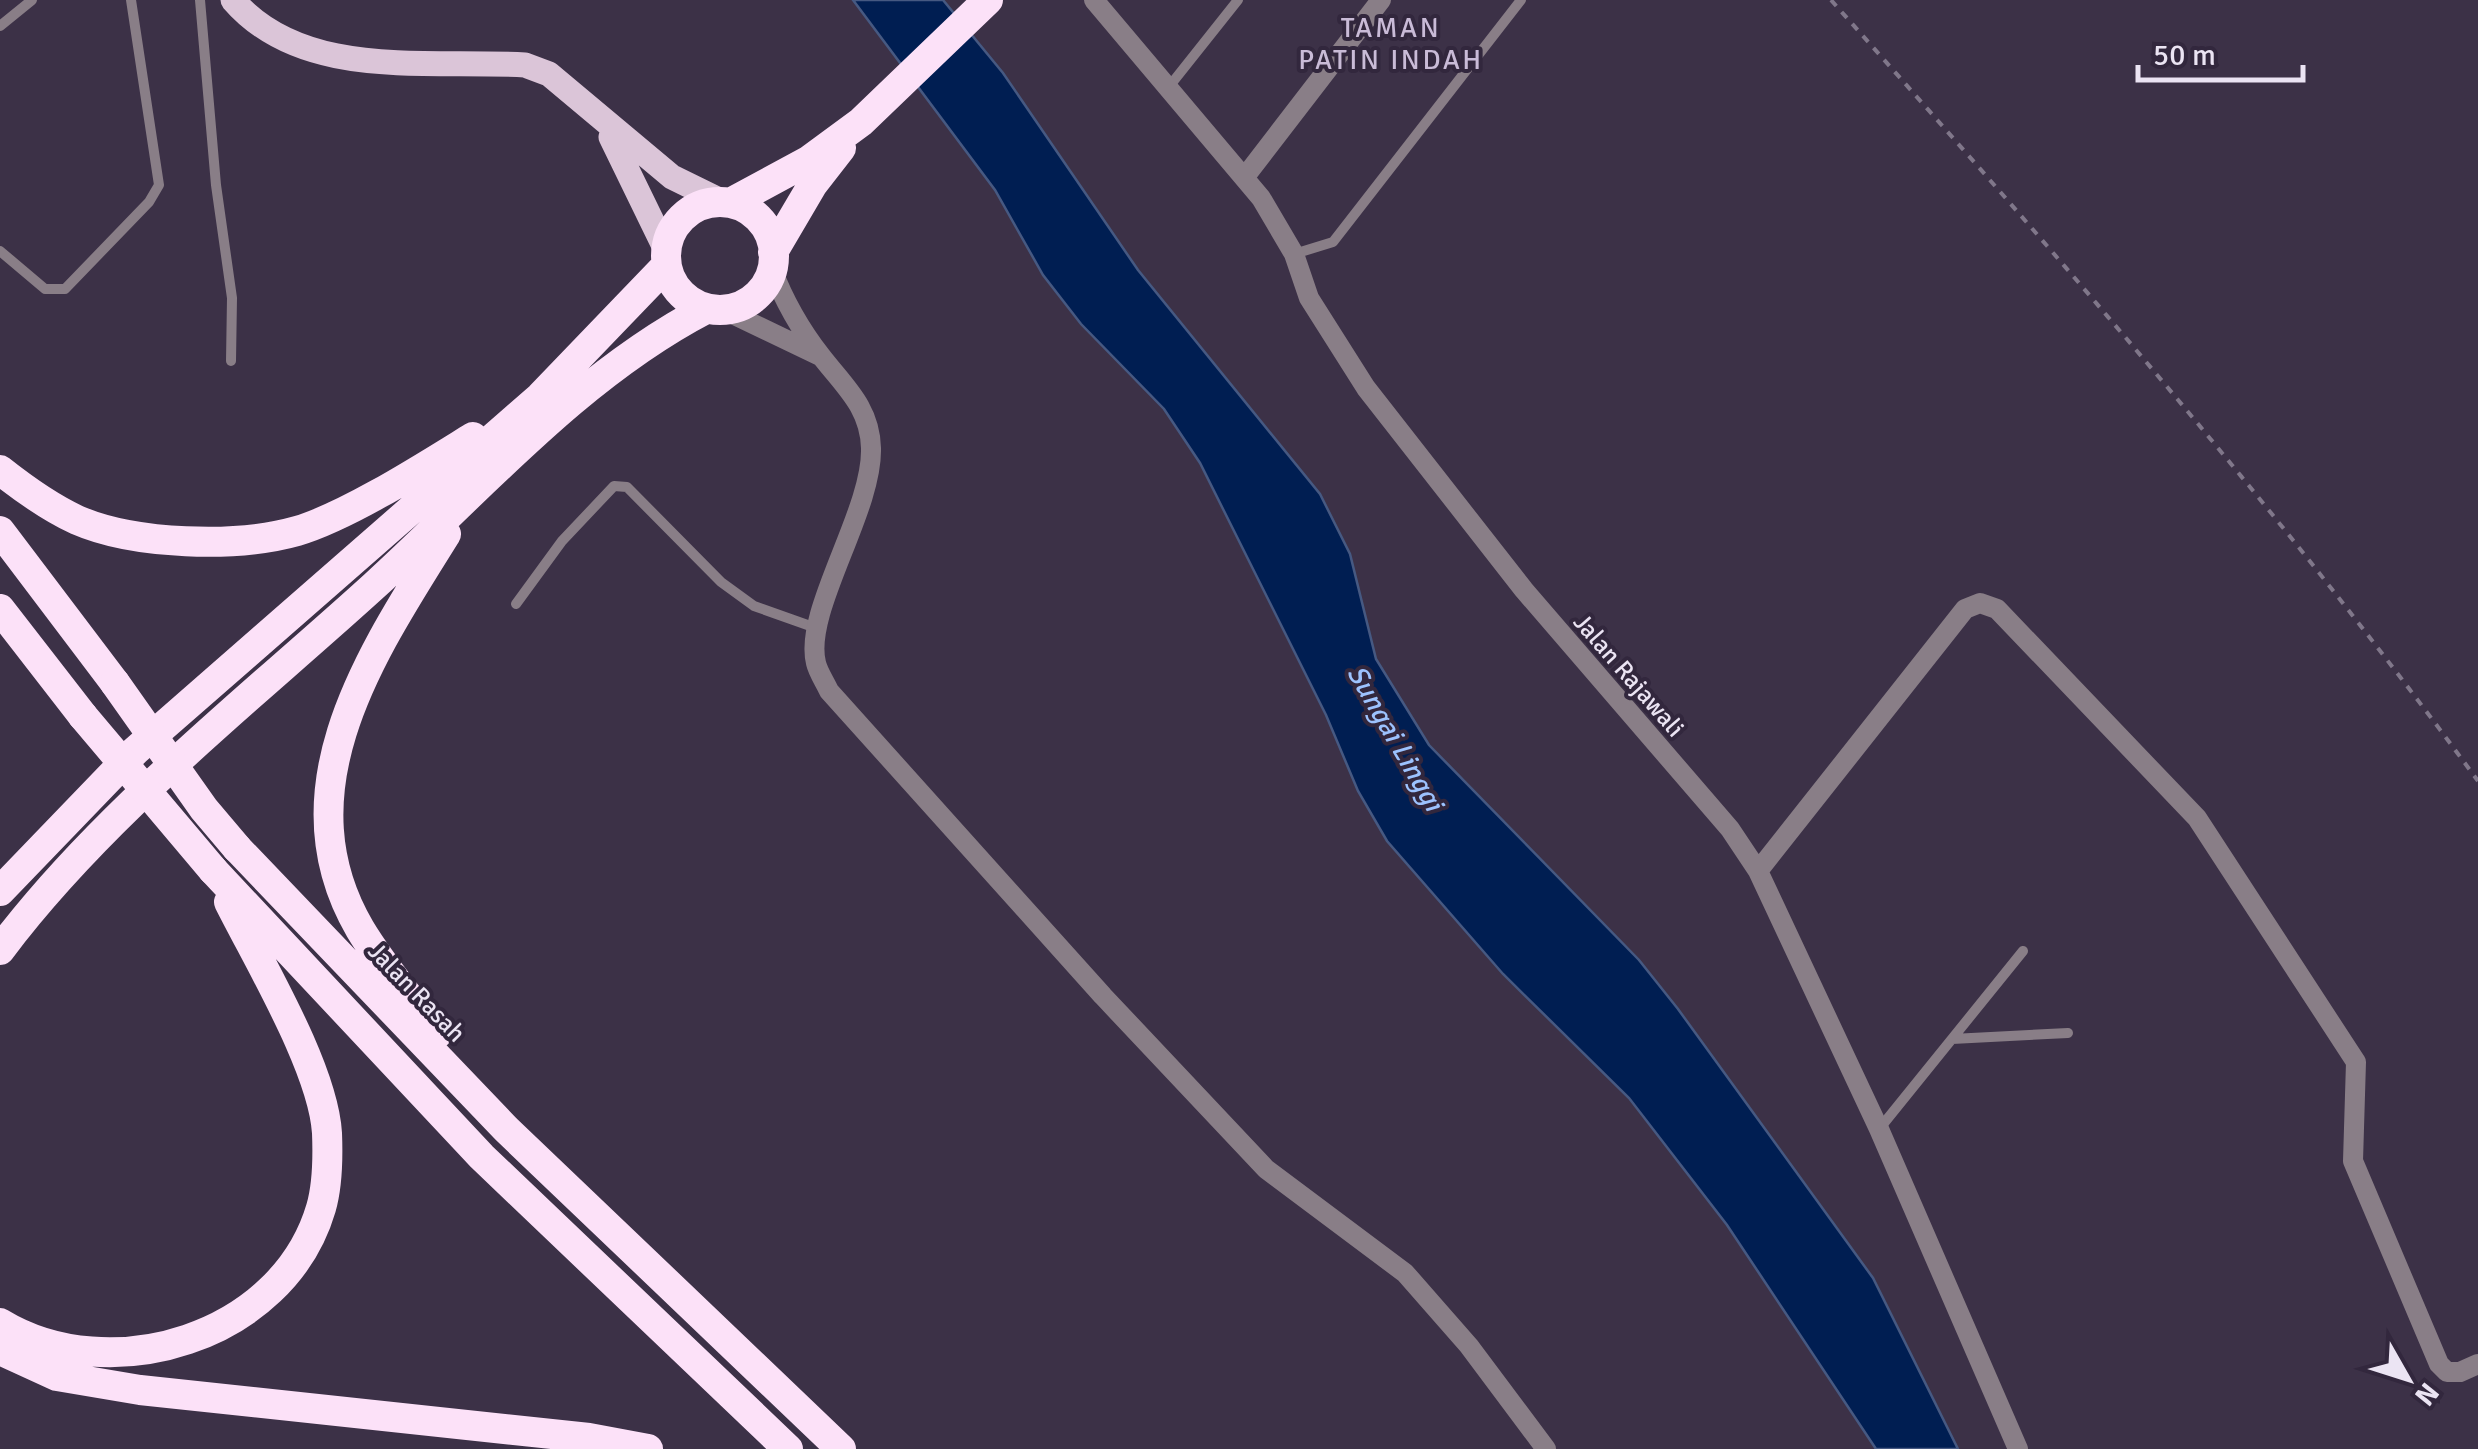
<svg xmlns="http://www.w3.org/2000/svg" width="2478" height="1449" font-family="Signika,sans-serif">
	<style>
		.water { fill: #001e52; stroke: #465982; stroke-width: 2.5 }
		.lines { fill: none; stroke-linecap: round; stroke-linejoin: round }
		.path { stroke: #80778a; stroke-width: 4; stroke-dasharray: 8 8; stroke-linecap: butt }
		.lane { stroke: #897e87; stroke-width: 10 }
		.street { stroke: #897e87; stroke-width: 20 }
		.primary { stroke: #dbc5d8; stroke-width: 25 }
		.highway { stroke: #fce1f8; stroke-width: 30 }
		.highway-bridge { stroke: #fce1f8; stroke-width: 30 }
		.labels { text-anchor: middle; dominant-baseline: central; stroke-width: 8; stroke-linejoin: round; paint-order: stroke }
		.street-label { font-size: 25px; fill: #ebe4f3; stroke: #32273d }
		.neighbourhood-label { font-size: 28px; letter-spacing: 2.5px; fill: #c9bbd7; stroke: #32273d }
		.water-label { font-size: 28px; font-style: italic; fill: #9cc2fe; stroke: #32273d }
	</style>
	<rect width="100%" height="100%" fill="#3c3147"/>
	<path class="water" d="M853 0H943L1003 73 1138 270 1320 494 1350 554 1376 659 1429 745 1639 960 1678 1009 1873 1278 1958 1449H1876L1727 1225 1629 1098 1503 974 1387 841 1358 791 1326 715 1200 463 1164 409 1081 324 1043 275 995 190Z"/>
	<g class="lines">
		<path class="path" d="M1831 0C2056 253 2278 508 2478 781"/>
		<path class="lane" d="M200 0 216 185 232 298 231 361
			M0 26 32 0
			M1168 88 1238 0
			M0 251 45 289H65L149 202 159 185 131 0
			M1294 254 1333 242 1521 0
			M516 604 562 541 614 486 627 487 721 582 754 606 816 628
			M1952 1039 2068 1033
			M1880 1128 2023 951"/>
		<path class="street" d="M1094 0 1261 198 1294 254 1309 298 1366 388 1524 590 1730 829 1758 871 1879 1129 2018 1449
			M1244 178 1381 0
			M772 269C784 301 800 329 821 356 844 386 870 407 871 448 873 511 803 611 816 663 818 672 825 682 829 691L1103 996 1266 1169 1405 1273 1469 1346 1546 1449
			M724 310 820 356
			M1758 871 1965 609 1980 603 1997 609 2197 818 2356 1062 2353 1161 2439 1364 2447 1372H2460L2478 1364"/>
		<path class="primary" d="M233 0C303 81 428 59 525 65L549 74 672 177 723 202
			M611 137 666 250"/>
		<path class="highway" d="M734 201 808 161 861 122 988 0
			M666 256a54 54 0 1 1 108 0a54 54 0 1 1-108 0Z
			M773 252 813 184 841 148
			M0 470C24 489 49 507 77 520 134 545 237 548 297 531 348 516 426 466 473 437
			M0 531 115 683
			M0 609 83 716
			M237 848 506 1129 841 1449
			M213 870 482 1157 788 1449
			M0 891 135 751 540 397 666 266
			M0 950C101 815 251 698 375 585 480 489 579 375 706 309
			M437 1034C412 1000 382 966 360 929 278 789 373 651 446 534
			M0 1323C110 1390 283 1338 321 1208 328 1184 328 1158 327 1133 323 1068 259 962 229 902
			M0 1350 57 1376 140 1390 589 1438 648 1449"/>
		<path class="highway-bridge" d="M115 683 204 809 237 848
			M83 716 213 870"/>
	</g>
	<g class="labels">
		<g class="street-label">
			<text transform="translate(1629 675) rotate(49)">Jalan Rajawali</text>
			<text transform="translate(417 992) rotate(46)">Jalan Rasah</text>
		</g>
		<g class="neighbourhood-label">
			<text x="1391" y="28">TAMAN<tspan x="1391" dy="32">PATIN INDAH</tspan></text>
		</g>
		<g class="water-label">
			<text transform="translate(1395 738) rotate(60)">Sungai Linggi</text>
		</g>
	</g>
	<g transform="translate(2408 1379) rotate(129)" stroke="#32273d" stroke-width="8" paint-order="stroke">
	<path d="M0-8L18 38L0 25L-18 38Z" fill="#ebe4f3"/>
	<text y="-15" font-size="28" font-weight="bold" text-anchor="middle" fill="#ebe4f3">N</text>
	</g>
	<path d="M2138 65v15h165v-15" fill="none" stroke="#ebe4f3" stroke-width="5"/>
	<text x="2153" y="65" font-size="30" fill="#ebe4f3" stroke="#32273d" stroke-width="8" paint-order="stroke">50 m</text>
</svg>
